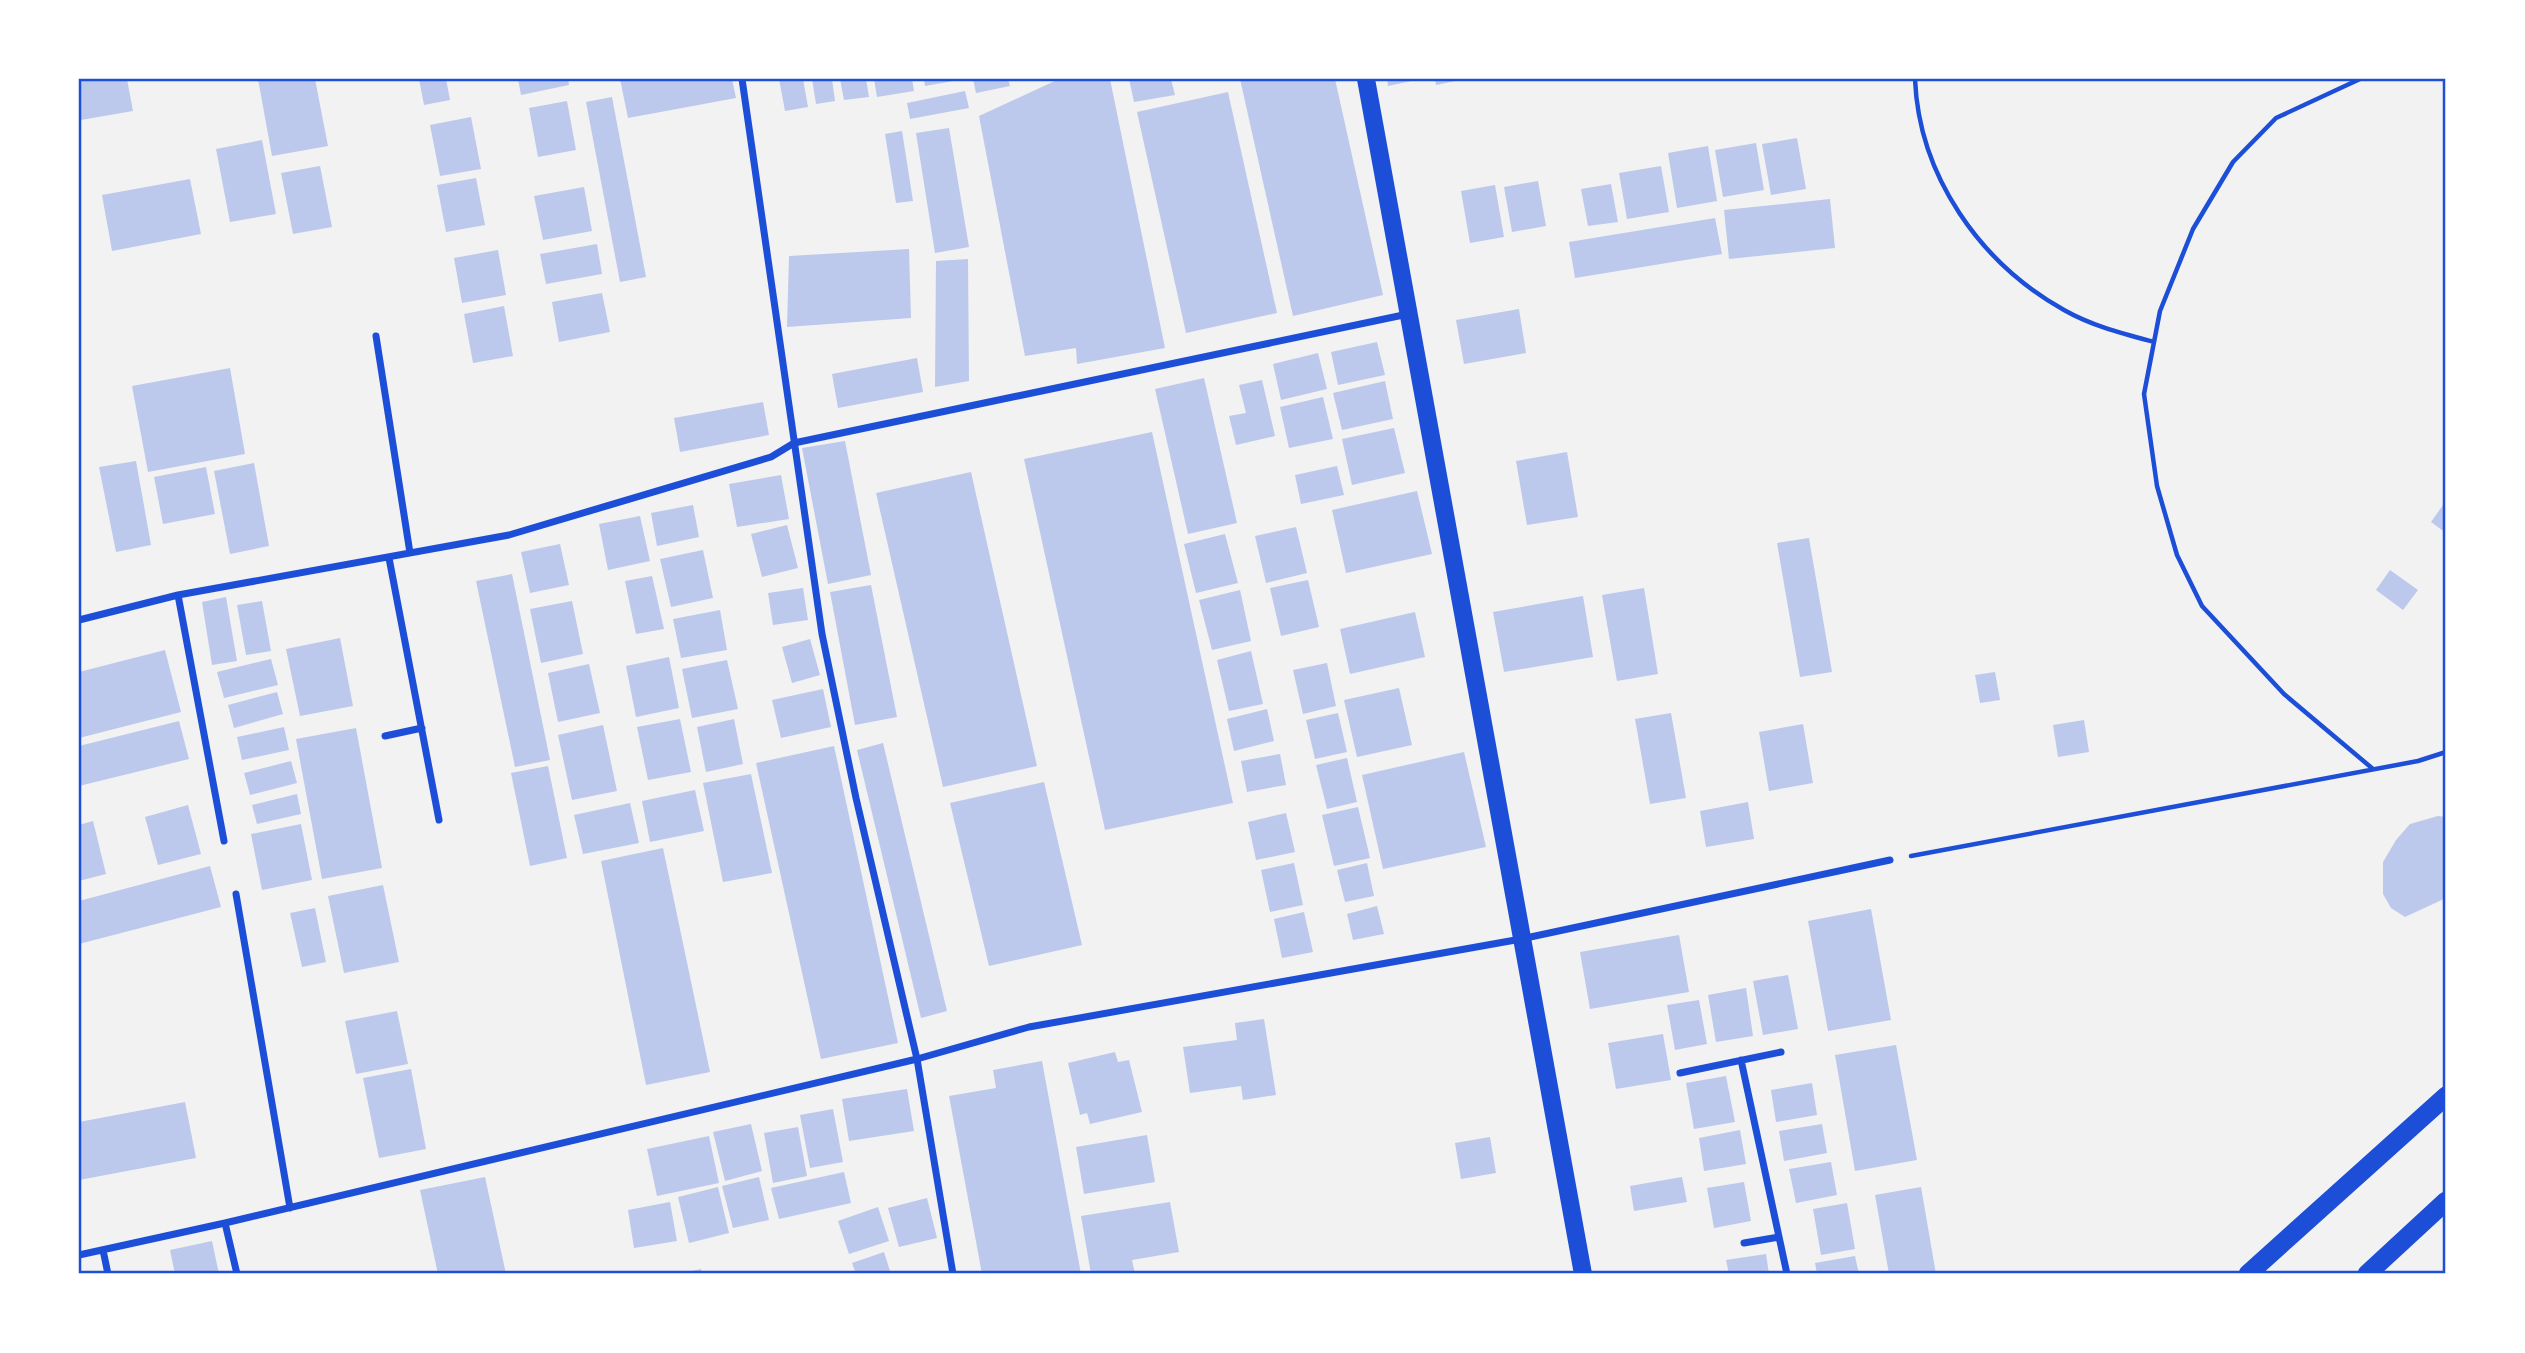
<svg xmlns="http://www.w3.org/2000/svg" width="2525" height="1353" font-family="'Sofia Sans Condensed',sans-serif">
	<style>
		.building { fill: #bdc9ec }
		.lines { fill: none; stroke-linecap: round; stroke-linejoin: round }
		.path { stroke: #1d4ed8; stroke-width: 4.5 }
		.minor { stroke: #1d4ed8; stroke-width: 7 }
		.primary { stroke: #1d4ed8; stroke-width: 18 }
		.trunk { stroke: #1d4ed8; stroke-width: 19 }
		.neatline { fill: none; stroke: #1d4ed8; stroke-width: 2.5 }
	</style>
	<rect width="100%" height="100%" fill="#f2f2f2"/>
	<path class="building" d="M79 79H127L133 111 81 120Z
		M258 79H315L328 146 272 156Z
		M419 79H446L450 100 424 105Z
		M518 79H568L569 85 521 95Z
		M620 79H732L736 98 628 118Z
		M779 79H803L808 107 785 111Z
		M812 79H832L835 101 816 104Z
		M840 79H866L869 97 844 100Z
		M874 79H912L914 91 877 97Z
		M924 79H959V80L925 86Z
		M973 79H1008L1010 86 976 93Z
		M1059 79H1110L1165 348 1077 364 1076 348 1025 356 979 116Z
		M1129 79H1171L1175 95 1134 102Z
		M1240 79H1335L1383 295 1293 316Z
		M1387 79H1416V80L1388 86Z
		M1435 79H1460V80L1436 85Z
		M965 91 969 108 910 119 907 103Z
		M1228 92 1277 313 1186 333 1137 112Z
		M612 97 646 277 620 282 586 102Z
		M567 101 576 150 538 157 529 108Z
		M471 117 481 169 440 176 430 125Z
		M949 128 969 247 935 253 916 133Z
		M902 131 913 201 896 203 885 134Z
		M1797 138 1806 189 1771 195 1762 144Z
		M262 140 276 214 230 222 216 149Z
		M1756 143 1764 190 1723 197 1715 150Z
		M1708 146 1717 201 1677 208 1668 153Z
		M320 166 332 227 293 234 281 173Z
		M1661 166 1669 212 1627 219 1619 173Z
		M476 178 485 225 446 232 437 185Z
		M190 179 201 234 112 251 102 195Z
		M1538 181 1546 226 1512 232 1504 187Z
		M1611 184 1618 222 1588 226 1581 189Z
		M1495 185 1504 237 1470 243 1461 191Z
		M584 187 592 231 543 240 534 196Z
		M1830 199 1835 248 1729 259 1724 210Z
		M1715 218 1722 254 1575 278 1569 242Z
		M597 244 602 274 546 284 540 254Z
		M909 249 911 318 787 327 789 256Z
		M498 250 506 295 462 303 454 258Z
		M968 259 969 381 935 387 936 261Z
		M602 293 610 332 559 342 552 302Z
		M504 306 513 356 473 363 464 314Z
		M1519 309 1526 353 1464 364 1456 320Z
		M1377 342 1385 375 1338 385 1331 352Z
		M1318 353 1327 389 1281 400 1273 364Z
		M917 358 923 392 838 408 832 374Z
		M230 368 245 454 148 472 132 386Z
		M1204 378 1237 523 1188 534 1155 389Z
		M1262 380 1275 436 1236 445 1229 416 1246 413 1239 385Z
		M1385 381 1393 419 1342 430 1333 393Z
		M1323 397 1333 439 1289 448 1280 407Z
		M763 402 769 435 680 452 674 418Z
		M1394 428 1405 473 1352 485 1342 439Z
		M1152 432 1233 803 1105 830 1024 459Z
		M845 441 871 575 828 584 802 448Z
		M1567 452 1578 517 1527 525 1516 461Z
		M136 461 151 545 116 552 99 467Z
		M254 463 269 546 230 554 214 471Z
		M1337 466 1344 495 1301 504 1295 475Z
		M206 467 215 514 163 524 154 477Z
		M971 472 1037 766 943 787 876 493Z
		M781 475 789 519 737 527 729 484Z
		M1417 491 1432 554 1346 573 1332 510Z
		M693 505 699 537 657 546 651 513Z
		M2443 505 2446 508V533L2431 522Z
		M640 516 650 561 608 570 599 524Z
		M787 525 798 568 762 577 751 534Z
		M1296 527 1307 573 1266 583 1255 536Z
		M1225 534 1238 583 1196 593 1184 544Z
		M1809 538 1832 672 1800 677 1777 543Z
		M560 544 569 585 530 593 521 552Z
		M703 550 713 598 671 607 660 559Z
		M2390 570 2418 590 2403 610 2376 590Z
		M512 574 550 760 515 767 476 581Z
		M652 576 664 629 636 634 625 581Z
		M1308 580 1319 627 1281 636 1270 588Z
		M871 585 897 717 855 725 830 592Z
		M803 588 808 620 773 625 768 593Z
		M1644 588 1658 674 1617 681 1602 595Z
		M1240 590 1251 641 1212 650 1199 600Z
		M1583 596 1593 657 1504 672 1493 612Z
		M226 597 237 661 212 665 202 602Z
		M262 601 271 651 246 655 237 605Z
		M572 601 583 654 541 663 530 609Z
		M720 610 727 650 681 658 673 619Z
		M1415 612 1425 657 1350 674 1340 629Z
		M340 638 353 706 300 716 286 649Z
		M810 639 820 675 792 683 782 647Z
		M165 650 181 712 79 738V672Z
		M1251 651 1263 704 1229 711 1217 660Z
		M669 657 679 708 636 717 626 666Z
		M271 659 278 685 224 698 217 672Z
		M727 660 738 709 692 718 682 669Z
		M1327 663 1336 706 1303 714 1293 670Z
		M589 664 600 713 558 722 548 673Z
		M1995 672 2000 700 1980 703 1975 675Z
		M1399 688 1412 745 1357 757 1344 700Z
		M823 689 831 727 781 738 772 700Z
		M277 692 283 714 234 728 228 705Z
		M1267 709 1274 741 1234 751 1227 719Z
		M1338 713 1347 752 1315 759 1306 720Z
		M1671 713 1686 798 1650 804 1635 719Z
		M680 719 691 772 648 780 637 727Z
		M734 719 743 764 706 772 697 727Z
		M2084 720 2089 752 2058 757 2053 725Z
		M179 721 189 759 79 786V746Z
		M1803 724 1813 783 1769 791 1759 732Z
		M603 725 617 791 572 800 558 735Z
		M284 727 289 750 242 760 237 737Z
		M356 728 382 868 322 879 296 739Z
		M883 743 947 1011 921 1018 857 750Z
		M834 746 898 1043 821 1059 756 763Z
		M1464 752 1486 847 1383 869 1362 775Z
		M1280 754 1286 785 1247 792 1241 761Z
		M1347 758 1357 802 1327 809 1316 765Z
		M291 761 297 783 250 795 244 773Z
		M548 766 567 858 530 866 511 773Z
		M751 774 772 873 723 882 703 783Z
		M1044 782 1082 945 989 966 950 803Z
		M695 790 704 831 650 842 642 801Z
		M297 794 301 814 257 824 252 805Z
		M1748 802 1754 839 1706 847 1700 811Z
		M630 803 639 843 583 854 574 815Z
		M188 805 201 854 158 865 145 817Z
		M1358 807 1370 858 1334 866 1322 815Z
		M1286 813 1295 852 1256 860 1248 822Z
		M2438 816 2446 817V898L2405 917 2391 908 2383 894V862L2396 840 2410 824Z
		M93 821 106 874 79 881V825Z
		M301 824 312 880 262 890 251 834Z
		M663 848 710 1072 646 1085 601 861Z
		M1294 863 1303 905 1270 912 1261 870Z
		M1367 863 1374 896 1345 902 1337 870Z
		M210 866 221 907 79 944V901Z
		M383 885 399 962 344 973 328 896Z
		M1377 906 1384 934 1353 940 1347 914Z
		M315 908 326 962 302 967 290 913Z
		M1871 909 1891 1020 1828 1031 1808 921Z
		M1304 912 1313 952 1282 958 1274 919Z
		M1679 935 1689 992 1590 1009 1580 952Z
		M1788 975 1798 1029 1763 1035 1753 981Z
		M1746 988 1753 1036 1716 1042 1708 995Z
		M1699 1000 1707 1044 1675 1050 1667 1005Z
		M397 1011 408 1064 356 1074 345 1021Z
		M1264 1019 1276 1095 1243 1100 1241 1086 1190 1093 1183 1047 1237 1040 1235 1023Z
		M1663 1034 1671 1080 1616 1089 1608 1043Z
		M1896 1045 1917 1160 1855 1171 1835 1055Z
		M1115 1052 1118 1062 1129 1060 1142 1112 1090 1124 1087 1113 1080 1115 1068 1063Z
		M1042 1061 1081 1274H982L949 1096 996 1088 993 1070Z
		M411 1069 426 1149 379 1158 363 1078Z
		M1726 1076 1735 1122 1694 1129 1686 1083Z
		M1812 1083 1817 1115 1776 1122 1771 1090Z
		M907 1089 914 1131 849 1141 842 1099Z
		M185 1102 196 1158 79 1180V1122Z
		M833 1109 843 1162 810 1168 800 1115Z
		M751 1124 762 1171 725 1181 713 1132Z
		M1822 1124 1827 1153 1784 1161 1779 1131Z
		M798 1127 807 1176 773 1183 764 1133Z
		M1740 1130 1746 1164 1704 1171 1699 1138Z
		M1147 1135 1155 1182 1084 1194 1076 1147Z
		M709 1136 719 1183 657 1196 647 1149Z
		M1490 1137 1496 1173 1461 1179 1455 1143Z
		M1831 1162 1837 1195 1796 1203 1789 1169Z
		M844 1172 851 1203 779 1219 771 1188Z
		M485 1177 506 1274H438L420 1190Z
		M759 1177 769 1220 733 1228 722 1186Z
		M1682 1177 1687 1202 1634 1211 1630 1186Z
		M1744 1182 1751 1221 1714 1228 1707 1188Z
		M718 1187 729 1233 689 1243 678 1197Z
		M1921 1187 1936 1274H1889L1875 1195Z
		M927 1198 937 1238 899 1247 888 1208Z
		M670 1202 677 1241 634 1248 628 1210Z
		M1170 1202 1179 1252 1132 1260 1135 1274H1091L1081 1216Z
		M1847 1203 1855 1249 1821 1255 1813 1209Z
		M878 1207 889 1241 849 1254 838 1221Z
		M212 1241 219 1274H175L170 1250Z
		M884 1252 891 1274H856L852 1263Z
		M1766 1254 1769 1274H1729L1726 1260Z
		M1855 1256 1859 1274H1817L1815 1263Z
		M701 1269 702 1274H681V1273Z"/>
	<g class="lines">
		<path class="path" d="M1915 79C1919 176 1980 263 2064 310 2092 326 2124 334 2154 342
			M2360 79 2276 118 2233 162 2193 229 2160 311 2144 394 2157 486 2177 555 2202 606 2284 694 2373 769
			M1911 856 2418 761 2446 752"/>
		<path class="minor" d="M742 79 822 634 856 798 917 1059 953 1274
			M376 336 410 553
			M389 558 439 820
			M178 595 224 841
			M79 620 178 595 509 535 771 457 794 443 1408 314
			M385 736 422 728
			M236 894 290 1208
			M1741 1060 1787 1274
			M1680 1073 1781 1052
			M225 1223 237 1274
			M1744 1243 1779 1237
			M103 1250 108 1274
			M79 1255 225 1223 917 1059 1029 1027 1521 939 1890 860"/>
		<path class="primary" d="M1366 79 1583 1274"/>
		<path class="trunk" d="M2248 1274 2446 1096
			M2367 1274 2446 1201"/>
	</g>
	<rect width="2525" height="1353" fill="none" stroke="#ffffff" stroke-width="161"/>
	<rect x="80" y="80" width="2364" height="1192" class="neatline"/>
</svg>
